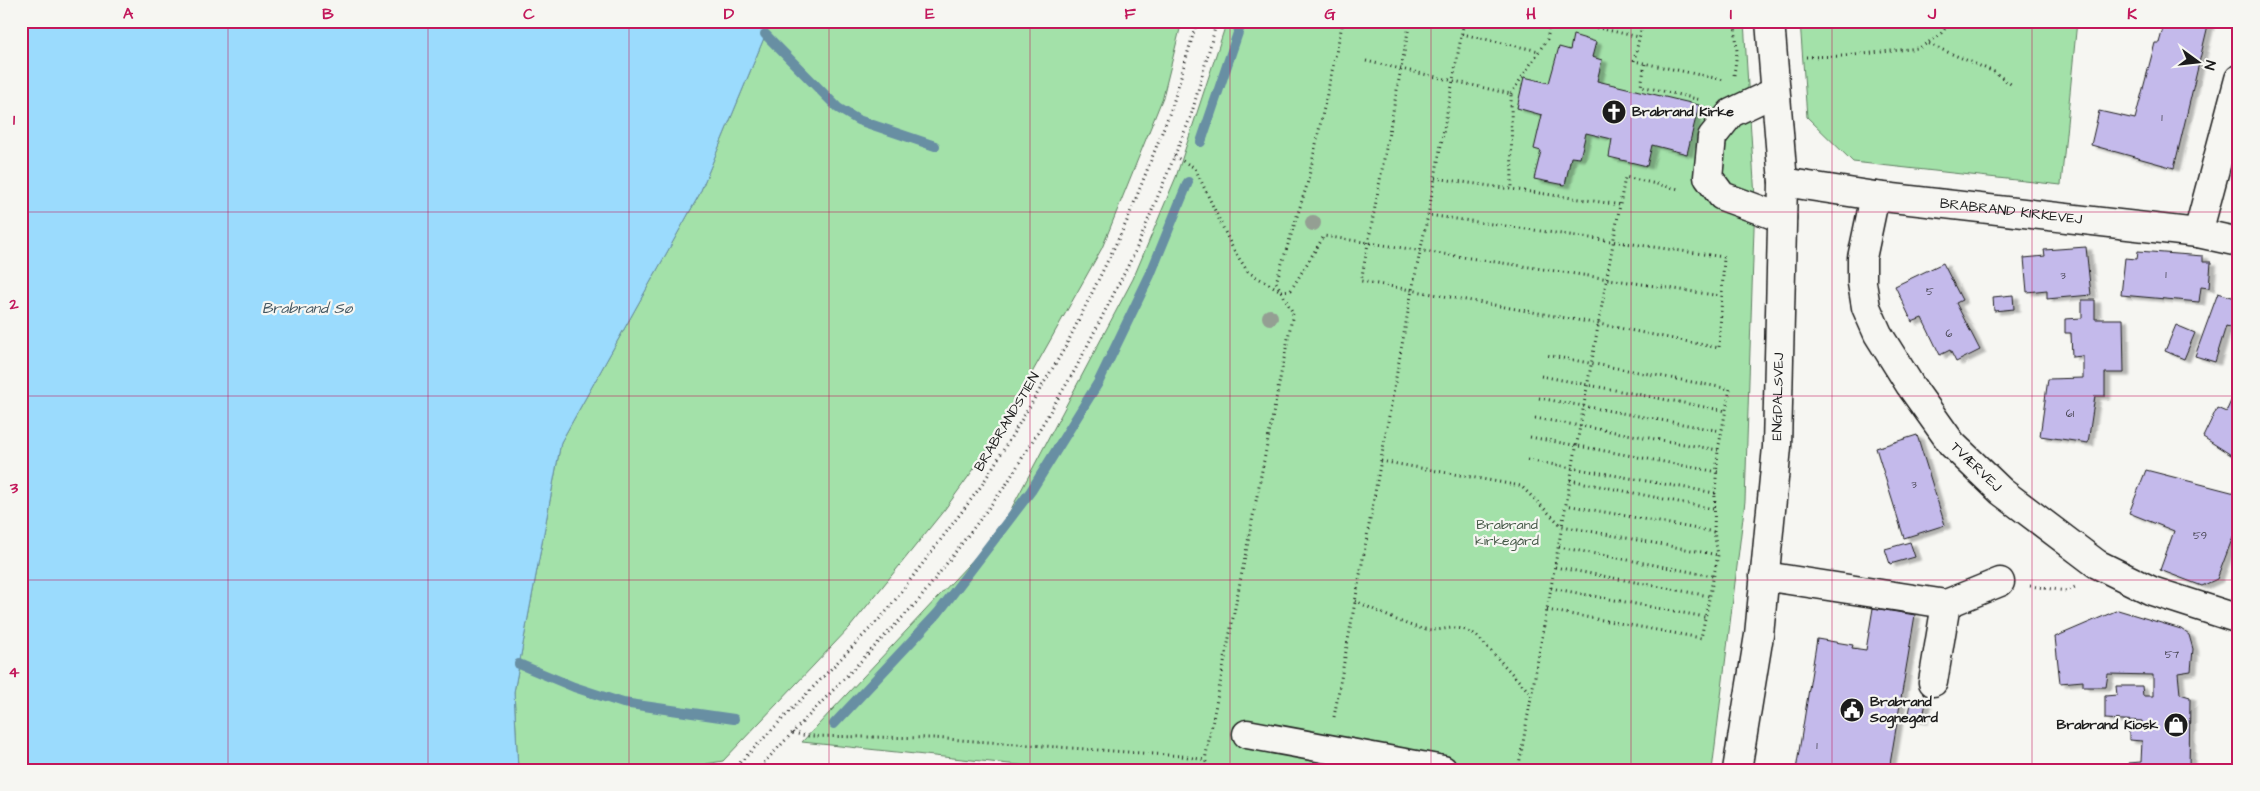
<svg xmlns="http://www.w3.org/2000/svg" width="2260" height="791" font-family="'Architects Daughter',sans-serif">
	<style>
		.green { fill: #a3e1a9; stroke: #607e62 }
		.water { fill: #9bdbfd; stroke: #688fa3 }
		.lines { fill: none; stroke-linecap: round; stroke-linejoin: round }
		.stream { stroke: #688fa3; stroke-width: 10 }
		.building { fill: #c4baeb; stroke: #1c1c1c; filter: url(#shadow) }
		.minor-casing { stroke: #1c1c1c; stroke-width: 31 }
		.path { stroke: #1c1c1c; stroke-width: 3; stroke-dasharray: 1 4; stroke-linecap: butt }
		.minor { stroke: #f6f6f2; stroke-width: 28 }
		.tree { fill: #949f93 }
		.grid { fill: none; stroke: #c2185b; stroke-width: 1; stroke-opacity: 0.55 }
		.labels { text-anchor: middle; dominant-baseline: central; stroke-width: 4.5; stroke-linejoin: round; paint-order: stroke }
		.number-label { font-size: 11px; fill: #464450 }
		.poi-label { font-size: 14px; font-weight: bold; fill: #1c1c1c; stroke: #f6f6f2; text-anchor: start }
		.street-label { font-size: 14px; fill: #1c1c1c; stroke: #f6f6f2 }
		.park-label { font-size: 14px; fill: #445746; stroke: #f6f6f2 }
		.water-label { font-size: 15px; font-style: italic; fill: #425560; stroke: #f6f6f2 }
		.neatline { fill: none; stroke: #c2185b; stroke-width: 2 }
		.grid-label { font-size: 16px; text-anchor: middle; font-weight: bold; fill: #c2185b }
	</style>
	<defs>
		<filter id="shadow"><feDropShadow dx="5.5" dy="3" stdDeviation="1" flood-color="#0004"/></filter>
	</defs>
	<rect width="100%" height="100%" fill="#f6f6f2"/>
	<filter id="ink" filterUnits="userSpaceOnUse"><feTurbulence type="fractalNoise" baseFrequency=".02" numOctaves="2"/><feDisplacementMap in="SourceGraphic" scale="10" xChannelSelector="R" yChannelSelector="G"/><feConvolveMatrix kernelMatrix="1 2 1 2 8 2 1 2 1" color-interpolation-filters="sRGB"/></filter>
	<g filter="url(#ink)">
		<path class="green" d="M771 21H1182L1163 97 1102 248 992 444 945 509 850 627 723 761 706 764 702 770H518L514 692 561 442 699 195Z
			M1227 21H1744L1755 198 1745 501 1712 770H1066L802 742 999 532 1133 279 1176 177Z
			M1800 21H2077L2061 185 1853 162 1807 117Z"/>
		<path class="water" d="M21 21H771L699 195 561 442 514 692 518 770H21Z"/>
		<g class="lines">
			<path class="stream" d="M765 34 838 108 858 120 935 146
				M1201 142 1242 21
				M519 664 574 687 623 703 734 719
				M834 724 938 613 1031 491 1098 383 1150 275 1188 182"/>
		</g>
		<path class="building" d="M2165 21H2209L2174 168 2091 145 2099 111 2135 119 2155 43H2159Z
			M1573 35 1596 42 1592 57 1602 60 1597 81 1699 105 1687 154 1652 145 1647 166 1609 157 1612 139 1586 133 1580 158 1571 157 1565 185 1534 179 1541 151 1534 149 1542 115 1517 108 1524 77 1549 83 1559 47 1570 50Z
			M2239 147V166L2234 165Z
			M2086 247 2091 295 2047 299V290L2027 292 2024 258 2045 256 2044 250Z
			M2138 251 2203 256V262H2211L2209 288 2201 287 2199 302 2121 295 2125 258 2137 259Z
			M1943 263 1962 300 1956 303 1980 350 1956 362 1950 350 1940 355 1922 318 1912 322 1895 286Z
			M2218 293 2239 299V330L2226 326 2215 362 2195 356Z
			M2013 295 2014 309 1994 311 1993 297Z
			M2082 300H2095V319H2123L2124 373H2105V396H2095L2088 443 2040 436 2048 379 2083 378V356L2072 357 2071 333H2065V319L2082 318Z
			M2176 325 2195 333 2184 359 2165 351Z
			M2231 401 2239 403V460L2203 437 2217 408 2226 412Z
			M1917 435 1945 525 1904 538 1876 448Z
			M2146 470 2239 494V521L2217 579 2202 586 2160 570 2174 531 2129 513Z
			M1910 542 1915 557 1890 564 1885 549Z
			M1873 608 1915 615 1889 770H1796L1817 639 1853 645 1852 648 1866 650Z
			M2118 610 2181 629 2189 635 2193 649 2191 671 2178 673 2180 694 2190 697 2189 770H2129V763L2141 762 2142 741 2129 740V725L2142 724V721L2105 719V696L2117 695 2116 686H2142L2143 696H2153V675L2108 674 2106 687H2083V681L2060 683 2055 637Z
			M1912 699 1926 703 1922 721 1908 718Z"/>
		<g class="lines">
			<defs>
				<g id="minor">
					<path d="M1775 92 1731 113 1712 137 1708 177 1722 196 1782 218"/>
					<path id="s1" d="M1783 182 1875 196 2198 233 2239 242"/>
					<path id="s2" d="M1875 196 1862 258V283L1866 307 1878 334 1910 385 1952 444 2002 492 2097 564 2152 591 2239 619"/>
					<path d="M2198 233 2239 79"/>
					<path d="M1764 576 1946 604"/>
					<path d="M1933 682 1946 604 2000 582"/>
					<path d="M1247 734 1443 770"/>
					<path id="s3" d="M1737 770 1759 635 1777 447 1783 182 1770 21"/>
				</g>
			</defs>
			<use href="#minor" class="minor-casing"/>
			<path class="path" d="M1343 21 1307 185 1276 282 1281 291 1291 290 1324 236 1721 296
				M1410 21 1361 281 1599 324 1719 348 1724 257 1428 215
				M1567 21 1639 37
				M1643 21 1634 61 1724 80
				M1462 34 1539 51
				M1929 44 1994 72 2012 85
				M1806 57 1844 56 1919 48 1939 36 1951 21
				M1366 61 1511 94 1512 189
				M1645 64 1641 86 1701 100
				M1734 75 1737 52 1735 21
				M1511 94 1547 39 1551 21
				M1174 156 1195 168 1233 249 1248 272 1281 291 1293 313 1205 760
				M1435 178 1621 205
				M1541 376 1726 411
				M1539 398 1721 431
				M1535 418 1718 450
				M1530 437 1718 472
				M1527 460 1715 493 1718 450 1730 389 1546 355
				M1381 461 1521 486 1562 526 1718 555
				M1570 480 1713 509
				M1714 532 1715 493
				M1559 547 1713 576
				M1555 567 1709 596
				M2030 586 2067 591 2075 587
				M1551 588 1705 617
				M1355 601C1374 609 1405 626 1424 629 1446 633 1452 621 1476 635L1531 694
				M1547 610 1701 638 1718 555 1714 532 1566 505
				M1334 717 1412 290 1428 215 1464 21
				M793 733 807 736 933 738 1182 756 1205 760 1210 770
				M733 770 886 612 982 485 1065 348 1127 221 1172 107 1197 21
				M757 770 919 600 1006 485 1075 370 1135 252 1191 116 1217 21
				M1518 770 1625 177 1679 189"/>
			<use href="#minor" class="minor"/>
		</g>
		<g class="tree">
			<circle cx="1313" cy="223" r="8"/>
			<circle cx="1270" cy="317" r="8"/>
		</g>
	</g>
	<path class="grid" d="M228 21V770M428 21V770M629 21V770M829 21V770M1030 21V770M1230 21V770M1431 21V770M1631 21V770M1832 21V770M2032 21V770M21 212H2239M21 396H2239M21 580H2239"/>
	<defs>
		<symbol id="church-disc" viewBox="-11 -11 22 22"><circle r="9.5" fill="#1c1c1c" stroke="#f6f6f2"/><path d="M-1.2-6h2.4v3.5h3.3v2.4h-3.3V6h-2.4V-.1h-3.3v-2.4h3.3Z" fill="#fff"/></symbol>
		<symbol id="civic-disc" viewBox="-11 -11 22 22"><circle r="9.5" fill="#1c1c1c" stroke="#f6f6f2"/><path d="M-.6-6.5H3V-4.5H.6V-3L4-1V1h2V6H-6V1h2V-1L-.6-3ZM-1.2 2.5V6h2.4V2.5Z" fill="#fff"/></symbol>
		<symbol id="shop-disc" viewBox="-11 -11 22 22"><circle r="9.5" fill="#1c1c1c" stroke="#f6f6f2"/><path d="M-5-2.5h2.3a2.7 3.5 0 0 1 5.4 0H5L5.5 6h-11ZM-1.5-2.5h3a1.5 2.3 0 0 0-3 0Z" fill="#fff"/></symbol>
	</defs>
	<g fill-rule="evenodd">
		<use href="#church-disc" x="1600" y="98" width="28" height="28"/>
		<use href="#civic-disc" x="1838" y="696" width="28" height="28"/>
		<use href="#shop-disc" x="2162" y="711" width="28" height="28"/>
	</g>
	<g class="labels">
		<g class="number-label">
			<text x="2162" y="117">1</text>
			<text x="2166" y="274">1</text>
			<text x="2063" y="275">3</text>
			<text x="1930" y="291">5</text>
			<text x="1949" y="333">6</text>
			<text x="2070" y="413">61</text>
			<text x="1914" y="484">3</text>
			<text x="2200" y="535">59</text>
			<text x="2172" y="654">57</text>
			<text x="1817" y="745">1</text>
		</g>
		<g class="poi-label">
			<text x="1632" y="112">Brabrand Kirke</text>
			<text x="1870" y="702">Brabrand<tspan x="1870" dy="16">Sognegård</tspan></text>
			<text x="2158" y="725" text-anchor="end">Brabrand Kiosk</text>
		</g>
		<g class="street-label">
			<text stroke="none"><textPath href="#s1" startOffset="230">BRABRAND KIRKEVEJ</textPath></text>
			<text stroke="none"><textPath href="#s3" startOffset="376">ENGDALSVEJ</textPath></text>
			<text transform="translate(1007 422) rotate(-59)">BRABRANDSTIEN</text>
			<text stroke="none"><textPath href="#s2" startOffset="308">TVÆRVEJ</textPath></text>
		</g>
		<g class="park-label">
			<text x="1507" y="525">Brabrand<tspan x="1507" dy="16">kirkegård</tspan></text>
		</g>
		<g class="water-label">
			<text x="307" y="308">Brabrand Sø</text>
		</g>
	</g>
	<rect width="2260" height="791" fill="none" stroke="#f6f6f2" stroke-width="55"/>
	<g transform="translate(2198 62) rotate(105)" stroke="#f6f6f2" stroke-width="4" paint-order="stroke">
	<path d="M0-4L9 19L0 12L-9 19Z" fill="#1c1c1c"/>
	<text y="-8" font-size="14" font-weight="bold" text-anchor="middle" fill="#1c1c1c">N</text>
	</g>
	<rect x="28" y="28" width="2204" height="736" class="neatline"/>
	<g class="grid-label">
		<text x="128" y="19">A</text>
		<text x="328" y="19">B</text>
		<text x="529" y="19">C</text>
		<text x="729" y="19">D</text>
		<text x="930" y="19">E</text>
		<text x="1130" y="19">F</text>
		<text x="1330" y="19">G</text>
		<text x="1531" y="19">H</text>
		<text x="1731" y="19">I</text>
		<text x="1932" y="19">J</text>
		<text x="2132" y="19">K</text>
		<text x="14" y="125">1</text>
		<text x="14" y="309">2</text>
		<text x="14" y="493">3</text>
		<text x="14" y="677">4</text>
	</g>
</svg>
